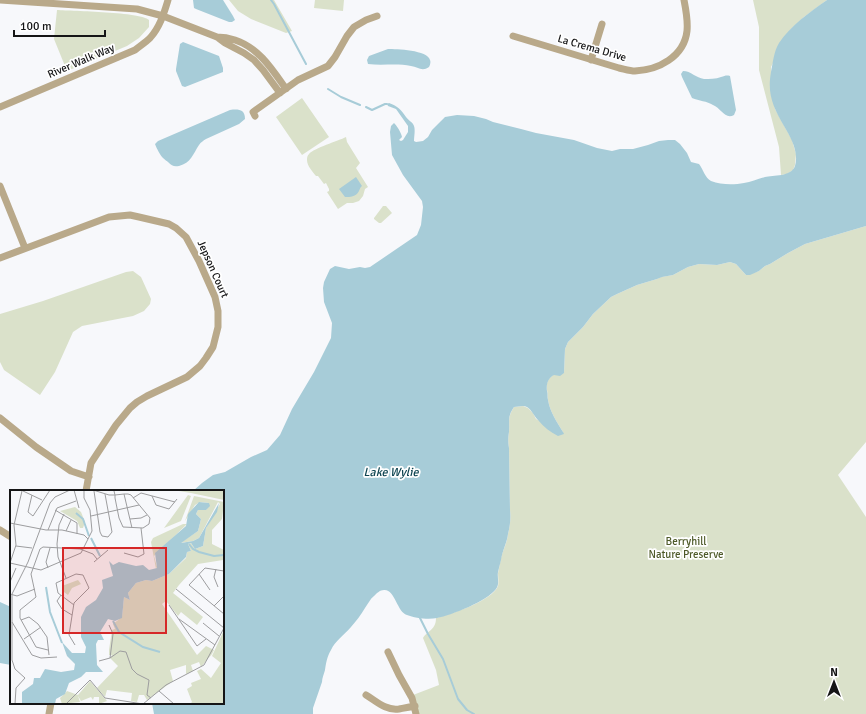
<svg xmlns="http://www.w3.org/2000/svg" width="866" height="714" font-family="Signika,sans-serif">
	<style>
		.green { fill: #dae1ca }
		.water { fill: #a7ccd8 }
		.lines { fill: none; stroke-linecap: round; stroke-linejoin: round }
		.stream { stroke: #a7ccd8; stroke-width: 2 }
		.street { stroke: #b9a98a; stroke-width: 7 }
		.labels { text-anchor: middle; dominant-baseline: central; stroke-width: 3.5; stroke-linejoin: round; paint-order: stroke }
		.street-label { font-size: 11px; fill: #151516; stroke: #fff }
		.park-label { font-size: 11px; fill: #4e5a29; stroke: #fff }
		.water-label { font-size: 12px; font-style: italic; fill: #0d4451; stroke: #fff }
		.inset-river { fill: none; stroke: #a7ccd8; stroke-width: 2 }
		.inset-road { fill: none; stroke: #9d9d9f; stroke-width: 1 }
		.view { fill: #d62828; fill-opacity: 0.15; stroke: #d62828; stroke-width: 2 }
		.inset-edge { fill: none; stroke: #151516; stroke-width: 2 }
	</style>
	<rect width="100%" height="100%" fill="#f7f8fb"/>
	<path class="green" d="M229 0H274L292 31 286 33 251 19 238 11Z
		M315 0H344L343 11 314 8Z
		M753 0H827L804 17 790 30 771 67 775 109 792 140 796 154 795 165 793 170 787 174 781 175 779 147 759 70V27Z
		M57 10C73 11 141 12 149 20V27L139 38 127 46 67 71 54 39Z
		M302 98 329 137 302 155 276 117Z
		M346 137 347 142 360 163 356 168 368 187 365 189 363 196 359 201 353 203H347L338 209 327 192 329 191V189L326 183 324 184 318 176H316C313 172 307 166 307 160 307 158 307 156 309 154 314 148 338 141 346 137Z
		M383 206H386L392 213 381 223H379L374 219V218Z
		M866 226V442L838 475 866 517V714H418L413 695 439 685 436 670 423 638C428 630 436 630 436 618 451 614 492 601 498 586 499 582 498 577 498 573 499 569 500 563 501 558 503 550 507 543 508 534 510 526 511 518 510 510L509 448C508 442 508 438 509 432 510 421 507 418 514 407L523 406 528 408 533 413 536 419 563 432C557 422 550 412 548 400 547 397 548 394 547 390 546 386 547 379 552 376 555 373 560 374 564 373L565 349 568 342 583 327 593 314 611 297 617 294 637 285 657 279 661 277 673 275 688 267 699 264 717 265 730 262 736 264 746 275 759 271 765 266 770 264 788 253 805 244Z
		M133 271 141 277 151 299 150 304 144 311 133 316 82 326 73 332 55 372 40 395 4 370 0 362V314L43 301 126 272Z"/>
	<path class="water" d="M193 0H223L233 16 235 20 232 22H229L196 9 194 8Z
		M827 0H866V226L805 244 788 253 770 264 765 266 759 271 750 275H746L736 264 730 262 717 265 699 264 688 267 673 275 662 277 657 279 637 285 617 294 611 297 593 314 583 327 568 342 565 349 564 373 560 376 554 375C548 378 546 384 547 391 548 394 547 397 548 400 550 412 557 422 563 432L564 434 558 436C550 432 544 427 538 420 534 416 532 410 527 407 523 405 518 407 514 407 507 417 510 421 509 432 508 438 508 442 509 448L510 510C511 518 510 526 508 534 507 543 502 551 501 560 500 564 499 568 498 572 497 578 500 584 496 589 487 601 452 615 437 618 428 620 415 618 407 615 397 612 395 589 384 590 380 590 377 593 374 596 370 599 368 604 365 608 361 615 356 621 351 627 344 635 335 641 331 650 327 657 326 663 325 670 324 674 322 678 322 682L313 708V714H154L152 703H223V491H193L202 483 213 475 225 472 251 457 267 450 280 435 292 409 314 372 331 338 332 323 324 302 323 288 324 282 330 269 335 266 349 269 360 267 365 268 370 267 417 235 421 225 423 207 422 201 403 175 392 155 390 132 391 126 394 123C397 126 401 132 402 137L399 140 401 141 403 140 408 132V126L396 109 388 106 387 104 389 103C398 106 401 110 406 117 408 120 412 122 413 124 416 128 414 136 414 141L416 142 423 141 428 137 432 130 445 117 457 115 474 116 486 119 493 122 521 129 536 133 574 140 597 148 612 151 620 149H633L648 145 659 141 668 140H675L680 144 687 153 691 162 699 164C703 169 705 178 711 181 721 185 734 185 744 183 751 182 758 179 765 177 773 175 791 177 795 166 799 152 791 138 784 126 773 107 767 94 771 72 773 62 774 51 779 43 791 25 810 12 827 0Z
		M183 42 219 56 223 68V72L185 87 182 86 176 71V69L180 44Z
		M388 49C396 49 428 50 430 60 431 62 430 65 429 67 422 72 418 67 411 66 397 63 382 66 368 64L367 60 369 56Z
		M683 71C691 71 696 78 704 79 709 79 716 79 721 77 725 76 726 75 730 76L736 110 734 115C725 120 721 108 713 105 707 101 699 101 692 98L682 77 681 74Z
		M230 110C238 109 245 109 245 119L239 124 206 139C203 141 201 142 199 145 193 154 191 163 179 166 174 167 172 166 168 162 167 161 165 160 163 158 160 155 157 149 155 144L158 141Z
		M356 177 362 186C360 187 360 189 359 191 356 197 350 197 345 197L339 189Z
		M0 602 11 607V665L0 663Z"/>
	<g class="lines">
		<path class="stream" d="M271 0 274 4 306 64
			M328 89 341 97 360 105
			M366 107 372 110 385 104H387
			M420 618 428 634 443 659 458 699 467 710 474 714"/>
		<path class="street" d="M0 0 137 9 163 16 217 37 225 43 244 53 254 60 263 70 280 93
			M513 36 619 68C624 69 630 71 635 71 658 70 684 57 687 31 688 21 686 10 684 0
			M217 37C223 37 229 38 235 40 259 48 272 69 286 89
			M591 60 602 24
			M0 107 135 50C140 46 146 42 150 38 160 27 164 13 168 0
			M255 116 253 112 298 80 328 66 335 57 347 36 354 27 366 20 377 16
			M0 186 25 248
			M0 258 109 217 130 215 139 217 169 224 176 228 186 237 199 261 215 297 218 311V327L213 347 206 358 200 366 187 377 147 396 137 402 130 408 116 425 91 463 86 491
			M0 418 36 447 71 471 89 477
			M0 530 11 537
			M388 652 399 675 412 698 416 714
			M366 695C376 701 386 711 399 709 404 708 410 707 415 706
			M49 714 51 703"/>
	</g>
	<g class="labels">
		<g class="street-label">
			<text transform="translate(592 48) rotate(16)">La Crema Drive</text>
			<text transform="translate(81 61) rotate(-23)">River Walk Way</text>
			<text transform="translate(213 269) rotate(66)">Jepson Court</text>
		</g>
		<g class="park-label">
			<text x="686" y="541">Berryhill<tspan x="686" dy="13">Nature Preserve</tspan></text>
		</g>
		<g class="water-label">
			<text x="391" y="472">Lake Wylie</text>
		</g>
	</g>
	<g transform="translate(10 490)">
		<rect width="214" height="214" fill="#f7f8fb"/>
		<path d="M163 0H214V10L181 3ZM178 5 181 6 171 31 154 38ZM184 6 214 12 212 29 202 40V54L214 60V66L213 70 188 74 169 95 214 132 169 95 163 103 193 127 187 135 171 122 168 126 156 111 152 114 187 165 196 156 204 160 202 164 191 177 189 172 181 175 183 181 176 184V175L160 180 163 191 137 210 134 205H129L127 212 121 211 122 203 97 200 95 207 87 198 108 176 100 168 102 165H99V160L102 140 105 139 103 134 112 127 114 107 120 110 118 103 126 93 136 90 142 91 159 84 176 68 177 62 181 61 178 54 181 53 185 59 193 56 196 38 210 14 208 12 189 48 183 51 170 53 188 41 191 29 186 24 188 20H196L199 13 190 12 185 15 175 31ZM65 17 71 22 75 32 73 38H70L67 31 50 21ZM173 34H177L144 66 147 77 146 79 141 52 143 48ZM68 90 71 94 62 98 58 105 54 102 52 96ZM214 140V214H180L182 212 177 199 182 196 181 193 191 189 187 181 191 179 201 188 211 173 202 166ZM80 191 97 211 89 214V207H84L83 210 81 207 71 211 68 206 70 212 52 214 50 208 57 201 68 205Z" fill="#dae1ca"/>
		<path d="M189 12 199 13 200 16 196 20H188L186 24 191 29 188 41 171 53 183 51 189 48 209 13 207 22 196 38 193 56 185 59 181 53 178 54 181 61 177 62 176 67 159 84 142 91 136 90 126 93 118 103 120 110 114 107 112 128 105 131 98 129 90 142 94 150H88L86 154 87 175 93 182H76L71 187 59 193 55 204 46 209 45 214H12V202L23 194 24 188H30L35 179 51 182 64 180 65 174 57 166 52 152 62 163H75L76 157 71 147V127L76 117 86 110 93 98 92 90 103 86 99 71 103 75 109 72 126 76 133 75 139 80 147 78 145 63 176 36 178 24Z" fill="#a7ccd8"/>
		<path class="inset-river" d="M66 23 73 29 79 46M81 48 90 66M179 54 183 59 189 62 204 66 214 65M36 97 40 122 52 153M103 131 109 142 133 157 150 162"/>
		<path class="inset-road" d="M64 0 69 18M83 0 99 5H105L114 4H118L121 5 140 28 139 34 133 38 113 37 109 28 105 8V5L104 1V0M13 1 32 10M84 1 90 42 92 46 98 47 102 42 95 4M114 4 122 38M22 5 18 22 23 26 40 0M142 6 146 15 159 19 167 9M123 8 131 3 165 12M45 20 67 33V44M54 24 49 35 47 54 48 67 56 88M81 26 129 15M120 29 131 28 137 25M0 33 36 40H52L74 45 78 49M38 40 47 18 66 11M56 41 61 30M6 56 22 58M114 63 128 67 134 64 131 38M84 72 98 60M0 73 31 80 71 63 82 41 80 20 74 8V0M0 73 6 55 4 35 12 1M38 78 36 72 40 58M206 79 204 87 208 97M214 81 195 78 179 95 214 124M189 84 200 100M0 92 6 78M166 99 214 138M0 104 7 106 25 99M51 105 47 111 52 119 62 125M64 115 48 103 46 93 66 84 73 85 79 98 64 113 59 145 65 155M159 115 187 156 196 149M204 116 213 107M169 129 205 155M11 130 19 127 28 134 37 147 39 165M2 132 22 165 31 168 47 167M193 133 209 146M99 135 103 144 100 168M14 149 31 137M38 160 26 157 10 128V120L26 107 21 84 30 59 33 57 70 59 83 64 87 69M89 171 100 168 110 161 116 162 122 179 127 184 139 190 137 205 141 208M149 201 164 214M5 214 6 198 15 188 5 179 2 170V104L18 72 40 13 45 7 60 0M56 214 80 190 95 208 133 214 156 195 194 175 214 138"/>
		<path class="view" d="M53 58H156V143H53Z"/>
		<rect width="214" height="214" class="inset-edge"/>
	</g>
	<g transform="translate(834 682)" stroke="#ffffff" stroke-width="3" paint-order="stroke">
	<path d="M0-3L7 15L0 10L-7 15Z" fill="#151516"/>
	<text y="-6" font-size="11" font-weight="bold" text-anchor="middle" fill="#151516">N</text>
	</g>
	<path d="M14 30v6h91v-6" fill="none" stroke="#151516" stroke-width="2"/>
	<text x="20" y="30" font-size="12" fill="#151516" stroke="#ffffff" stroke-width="3" paint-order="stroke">100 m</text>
</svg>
